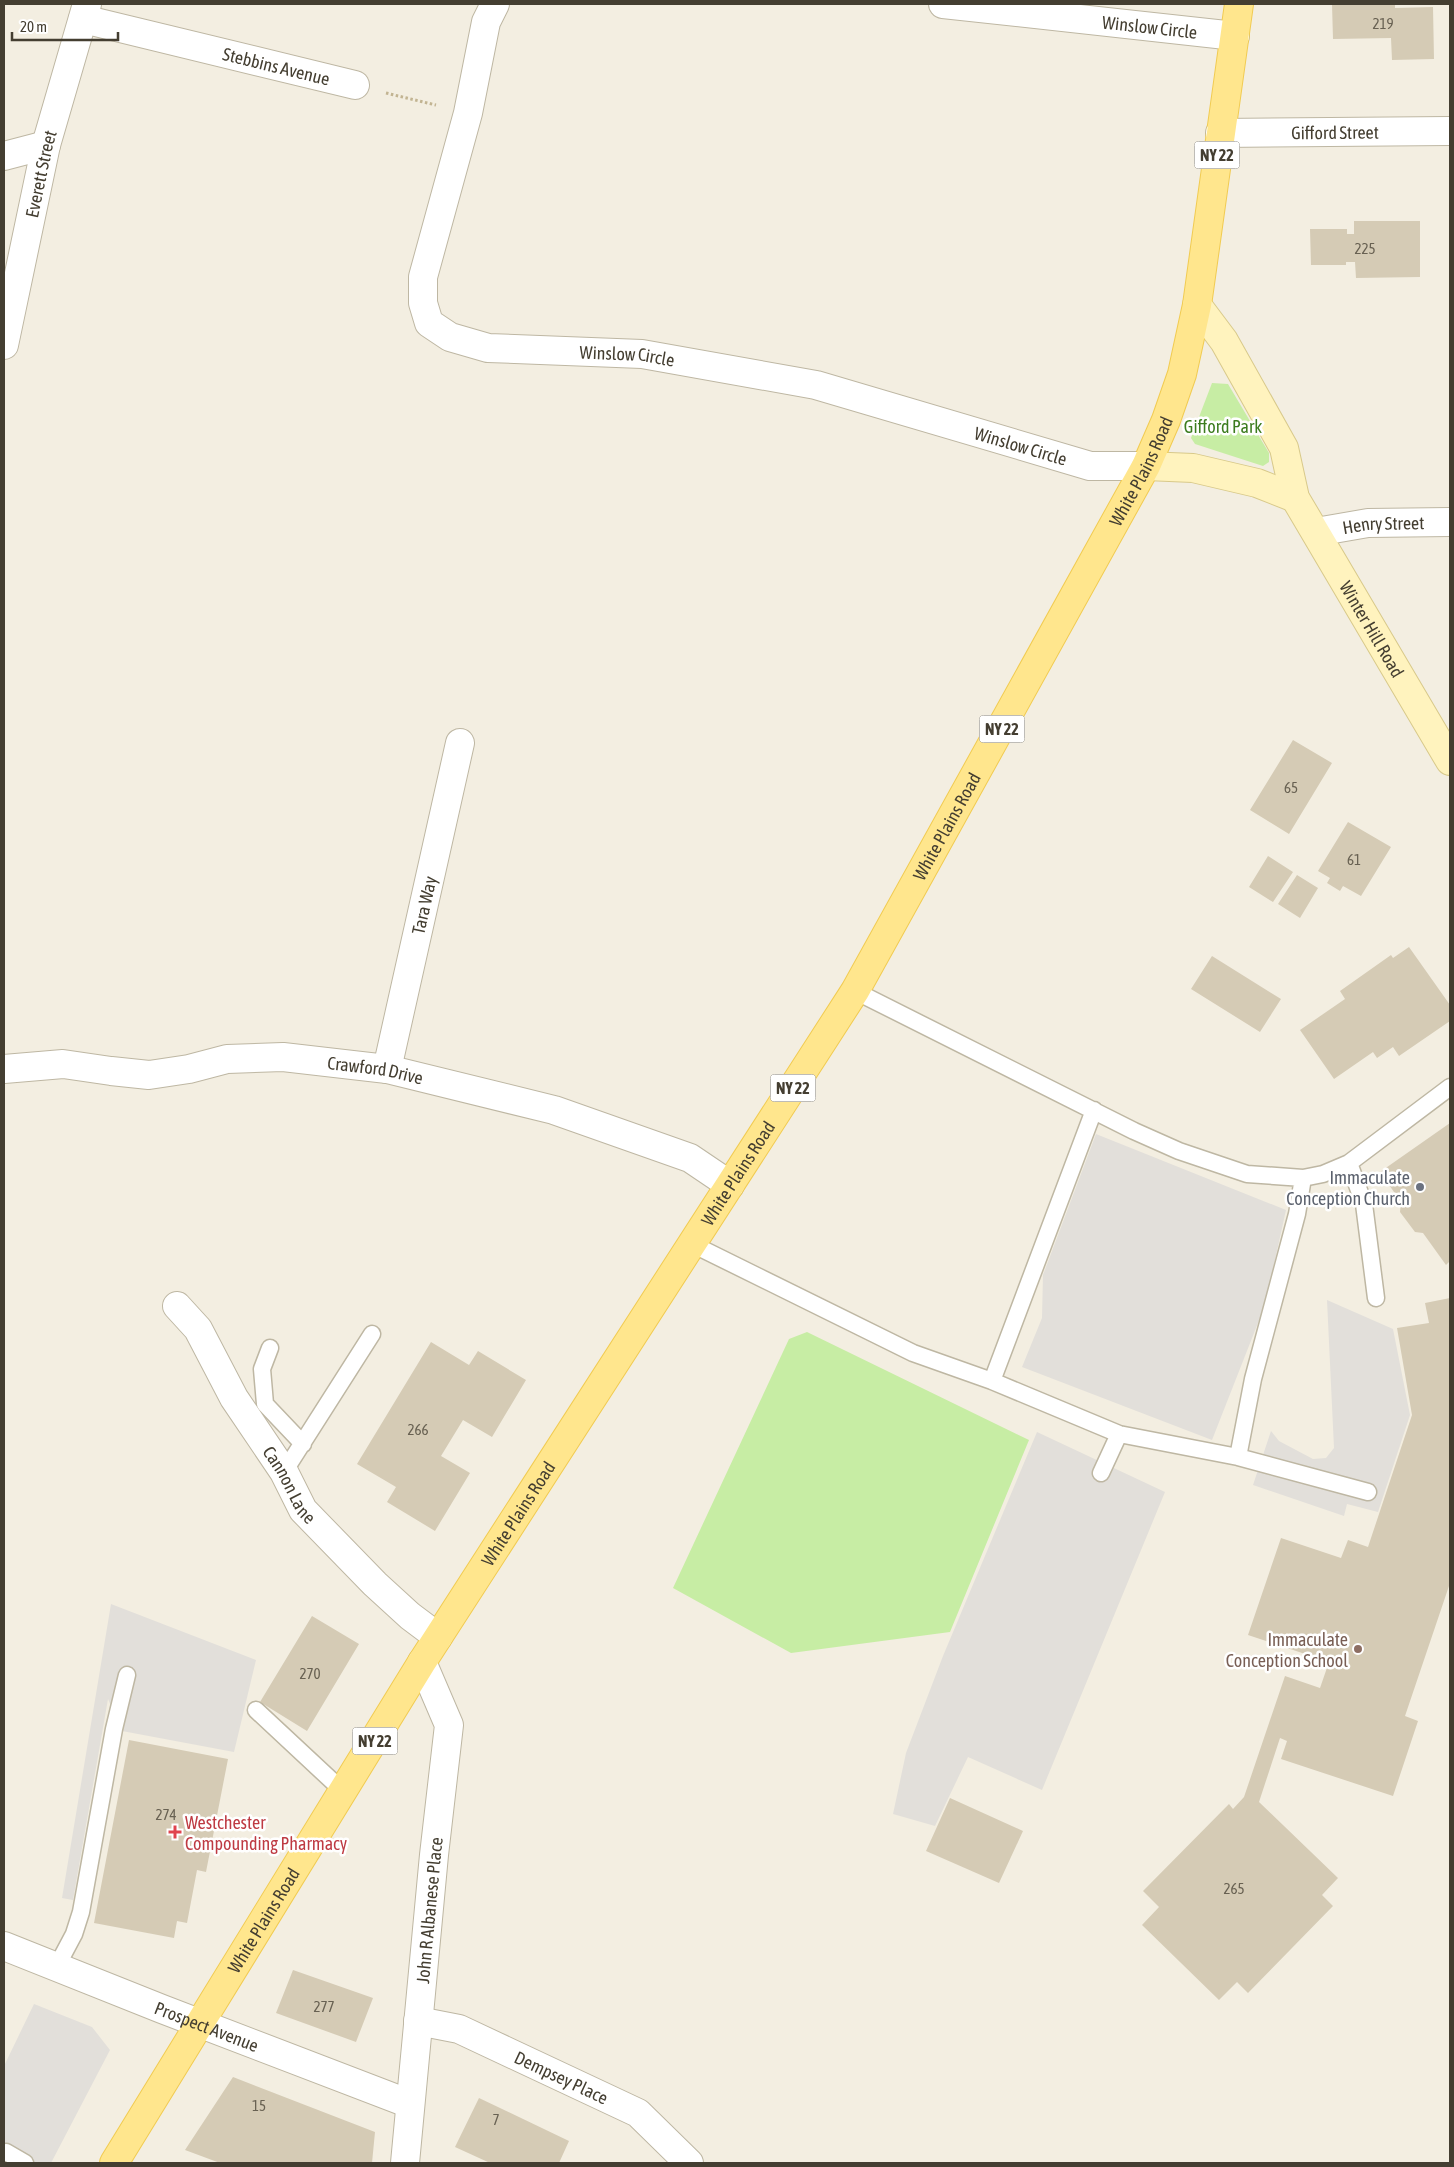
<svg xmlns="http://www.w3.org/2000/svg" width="1454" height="2167" font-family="'Asap Condensed',sans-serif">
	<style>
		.green { fill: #c7eda4 }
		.parking { fill: #e2dfda }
		.building { fill: #d5cbb5 }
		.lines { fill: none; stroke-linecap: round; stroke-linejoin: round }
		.service-casing { stroke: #beb7a3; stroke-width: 19 }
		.minor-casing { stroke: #beb7a3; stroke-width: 30 }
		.secondary-casing { stroke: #d8c98a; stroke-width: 30 }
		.primary-casing { stroke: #f1cb51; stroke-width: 30 }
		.path { stroke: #c2b492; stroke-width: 3; stroke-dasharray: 2.5 2.5; stroke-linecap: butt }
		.service { stroke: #fff; stroke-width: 16 }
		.minor { stroke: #fff; stroke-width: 28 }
		.secondary { stroke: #fff3be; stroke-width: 28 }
		.primary { stroke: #ffe68d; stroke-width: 28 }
		.worship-dot { fill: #6b7280; stroke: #fff; stroke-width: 2 }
		.education-dot { fill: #8d6e63; stroke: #fff; stroke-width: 2 }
		.health-dot { fill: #e0444e; stroke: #fff; stroke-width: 2 }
		.labels { text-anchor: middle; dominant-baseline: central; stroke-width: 5; stroke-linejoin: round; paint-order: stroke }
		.number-label { font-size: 15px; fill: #686152 }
		.shield { fill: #fff; stroke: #7c786f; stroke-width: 1 }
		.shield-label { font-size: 16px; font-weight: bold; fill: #443e31 }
		.street-label { font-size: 18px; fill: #443e31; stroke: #fff }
		.park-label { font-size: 18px; fill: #3c7c1f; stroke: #fff }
		.worship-label { font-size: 18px; fill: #5b616d; stroke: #fff; text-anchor: end }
		.education-label { font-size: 18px; fill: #785e54; stroke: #fff; text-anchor: end }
		.health-label { font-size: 18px; fill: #be3a42; stroke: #fff; text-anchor: start }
	</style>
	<rect width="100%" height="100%" fill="#f3eee1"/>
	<path class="green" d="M1212 383 1228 384 1269 453V462L1263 466 1195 444 1191 438Z
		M807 1332 1029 1440 950 1632 791 1653 673 1588 789 1339Z"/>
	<path class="parking" d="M1096 1134 1286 1210 1265 1305 1212 1440 1022 1367 1042 1318 1043 1275Z
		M1327 1300 1393 1329 1410 1415 1378 1512 1347 1504 1344 1516 1253 1485 1271 1431 1279 1441 1313 1459 1326 1458 1334 1448Z
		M1037 1432 1165 1492 1042 1790 968 1757 935 1826 893 1814 906 1753 943 1656Z
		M111 1604 256 1660 234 1752 122 1731 108 1699 73 1900 62 1898Z
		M34 2004 92 2027 110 2050 51 2163H4V2066Z"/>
	<path class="building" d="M1332 4H1395V8L1433 7 1434 59 1392 60 1391 38 1333 39Z
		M1354 221H1420V277L1356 278 1355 262H1346V265H1311L1310 229H1347V234H1354Z
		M1293 740 1332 763 1289 834 1250 810Z
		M1348 822 1391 847 1361 896 1343 886 1340 891 1327 883 1330 878 1318 871Z
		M1268 856 1293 872 1273 902 1249 887Z
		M1297 875 1318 888 1300 918 1278 904Z
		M1409 947 1450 1005V1021L1399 1056 1393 1047 1377 1058 1373 1052 1334 1079 1300 1030 1345 999 1340 991 1391 955 1393 958Z
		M1212 956 1281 999 1260 1032 1191 989Z
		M1450 1123V1261L1446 1265 1423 1233 1415 1232 1400 1212 1401 1202 1380 1172Z
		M1450 1298V1583L1405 1716 1418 1721 1393 1796 1281 1759 1287 1741 1280 1738 1259 1802 1338 1878 1322 1895 1333 1906 1248 1993 1237 1982 1219 2000 1142 1925 1159 1907 1143 1891 1229 1804 1233 1809 1244 1797 1285 1676 1320 1688 1329 1662 1248 1635 1281 1538 1341 1558 1348 1540 1368 1547 1412 1415 1397 1328 1429 1323 1425 1303Z
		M431 1342 469 1365 478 1351 526 1380 492 1437 463 1420 441 1456 470 1473 435 1531 387 1502 396 1487 357 1464Z
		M312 1616 359 1644 307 1731 260 1702Z
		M129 1740 228 1759 206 1872 197 1870 187 1923 177 1921 174 1938 94 1923Z
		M950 1798 1023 1831 999 1883 926 1851Z
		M293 1970 373 1998 356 2042 276 2013Z
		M233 2077 375 2132 372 2163H220L185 2150Z
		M479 2098 569 2141 559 2163H490L455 2147Z"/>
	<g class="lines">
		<defs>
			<path id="service" d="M855 991 1134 1131 1179 1151 1247 1174 1303 1178 1297 1214 1253 1379 1238 1457
				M1349 1163 1364 1204 1376 1298
				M1303 1178 1323 1174 1349 1163 1450 1087
				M692 1244 913 1353 992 1381 1119 1434 1238 1457 1368 1492
				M270 1348 262 1369 265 1404 303 1444
				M992 1381 1094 1110
				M284 1472 372 1334
				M1101 1473 1119 1434
				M256 1710 344 1792
				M57 1966 74 1934 81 1912 114 1729 127 1675
				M6 2152 25 2163"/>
			<g id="minor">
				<path id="s1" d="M495 4 486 22 468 113 423 277V303L429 323 450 337 488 348 642 354 816 385 1090 466H1146"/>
				<path id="s2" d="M943 4 1235 36"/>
				<path id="s3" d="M83 19 355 85"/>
				<path id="s4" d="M1220 133 1450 131"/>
				<path d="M4 156 46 145"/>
				<path id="s5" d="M4 345 46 145 87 4"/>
				<path id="s6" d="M1316 532 1368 523 1450 522"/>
				<path id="s7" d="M4 1069 63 1064 111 1071 149 1075 189 1069 227 1059 283 1057 387 1069 554 1110 690 1158 730 1185"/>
				<path id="s8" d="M387 1069 460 743"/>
				<path id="s9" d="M177 1306 198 1329 234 1398 284 1472 303 1510 375 1584 410 1616 438 1637"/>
				<path id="s10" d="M4 1946 162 2009 410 2104"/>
				<path id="s11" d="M418 2021 459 2029 638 2113 689 2163"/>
				<path id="s12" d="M405 2163 434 1855 449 1725 422 1662"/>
			</g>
			<g id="secondary">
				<path id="s13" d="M1197 305 1224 341 1284 448 1295 498 1450 761"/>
				<path d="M1146 466 1193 468 1257 483 1295 498"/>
			</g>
			<g id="primary">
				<path id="s14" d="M114 2163 422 1662 855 991 1146 466 1166 420 1182 374 1197 305 1239 4"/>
			</g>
		</defs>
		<use href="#service" class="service-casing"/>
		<use href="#minor" class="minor-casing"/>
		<use href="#secondary" class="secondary-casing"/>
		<use href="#primary" class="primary-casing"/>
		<path class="path" d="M386 93 436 105"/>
		<use href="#service" class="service"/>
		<use href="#minor" class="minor"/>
		<use href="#secondary" class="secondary"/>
		<use href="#primary" class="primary"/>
	</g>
	<circle class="worship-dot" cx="1420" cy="1187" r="5"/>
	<circle class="education-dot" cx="1358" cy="1649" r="5"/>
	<path class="health-dot" d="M172.5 1824.5h5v5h5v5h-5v5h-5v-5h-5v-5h5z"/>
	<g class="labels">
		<g class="number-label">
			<text x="1383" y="23">219</text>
			<text x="1365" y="248">225</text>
			<text x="1291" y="787">65</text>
			<text x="1354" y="859">61</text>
			<text x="418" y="1429">266</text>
			<text x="310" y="1673">270</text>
			<text x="166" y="1814">274</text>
			<text x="1234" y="1888">265</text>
			<text x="324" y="2006">277</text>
			<text x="259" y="2105">15</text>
			<text x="496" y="2119">7</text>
		</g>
		<g class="shield">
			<rect x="1194.5" y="141.5" width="45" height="27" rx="4"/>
			<rect x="979.5" y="715.5" width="45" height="27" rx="4"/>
			<rect x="770.5" y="1074.5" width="45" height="27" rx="4"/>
			<rect x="352.5" y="1727.5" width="45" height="27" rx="4"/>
		</g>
		<g class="shield-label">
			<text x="1217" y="155">NY 22</text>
			<text x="1002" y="729">NY 22</text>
			<text x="793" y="1088">NY 22</text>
			<text x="375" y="1741">NY 22</text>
		</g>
		<g class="street-label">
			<text stroke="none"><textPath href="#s2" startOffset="208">Winslow Circle</textPath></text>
			<text stroke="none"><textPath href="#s3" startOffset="199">Stebbins Avenue</textPath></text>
			<text stroke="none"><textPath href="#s4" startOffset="115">Gifford Street</textPath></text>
			<text stroke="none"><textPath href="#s5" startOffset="175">Everett Street</textPath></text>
			<text stroke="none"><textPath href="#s1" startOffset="534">Winslow Circle</textPath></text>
			<text stroke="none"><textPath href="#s1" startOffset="939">Winslow Circle</textPath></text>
			<text stroke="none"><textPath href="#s14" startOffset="1980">White Plains Road</textPath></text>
			<text stroke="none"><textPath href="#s6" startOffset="68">Henry Street</textPath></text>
			<text stroke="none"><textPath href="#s13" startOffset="371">Winter Hill Road</textPath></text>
			<text stroke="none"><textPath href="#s14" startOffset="1575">White Plains Road</textPath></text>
			<text stroke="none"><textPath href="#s8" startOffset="168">Tara Way</textPath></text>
			<text stroke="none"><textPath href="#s7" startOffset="375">Crawford Drive</textPath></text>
			<text stroke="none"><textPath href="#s14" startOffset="1170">White Plains Road</textPath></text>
			<text stroke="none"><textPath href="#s9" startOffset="212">Cannon Lane</textPath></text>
			<text stroke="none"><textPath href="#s14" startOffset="765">White Plains Road</textPath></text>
			<text stroke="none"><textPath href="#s12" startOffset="254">John R Albanese Place</textPath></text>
			<text stroke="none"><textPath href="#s14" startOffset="285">White Plains Road</textPath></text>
			<text stroke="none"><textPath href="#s10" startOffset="218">Prospect Avenue</textPath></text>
			<text stroke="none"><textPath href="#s11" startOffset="155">Dempsey Place</textPath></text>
		</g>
		<g class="park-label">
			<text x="1223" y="426">Gifford Park</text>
		</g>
		<g class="worship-label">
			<text x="1410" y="1177">Immaculate<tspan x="1410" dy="21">Conception Church</tspan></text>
		</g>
		<g class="education-label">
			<text x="1348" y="1639">Immaculate<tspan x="1348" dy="21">Conception School</tspan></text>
		</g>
		<g class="health-label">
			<text x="185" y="1822">Westchester<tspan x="185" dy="21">Compounding Pharmacy</tspan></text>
		</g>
	</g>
	<rect width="1454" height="2167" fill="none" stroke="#443e31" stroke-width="10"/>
	<path d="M12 32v8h106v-8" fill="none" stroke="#443e31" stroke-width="2.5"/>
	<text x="20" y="32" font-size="15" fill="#443e31" stroke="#ffffff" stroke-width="4" paint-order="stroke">20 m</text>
</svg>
